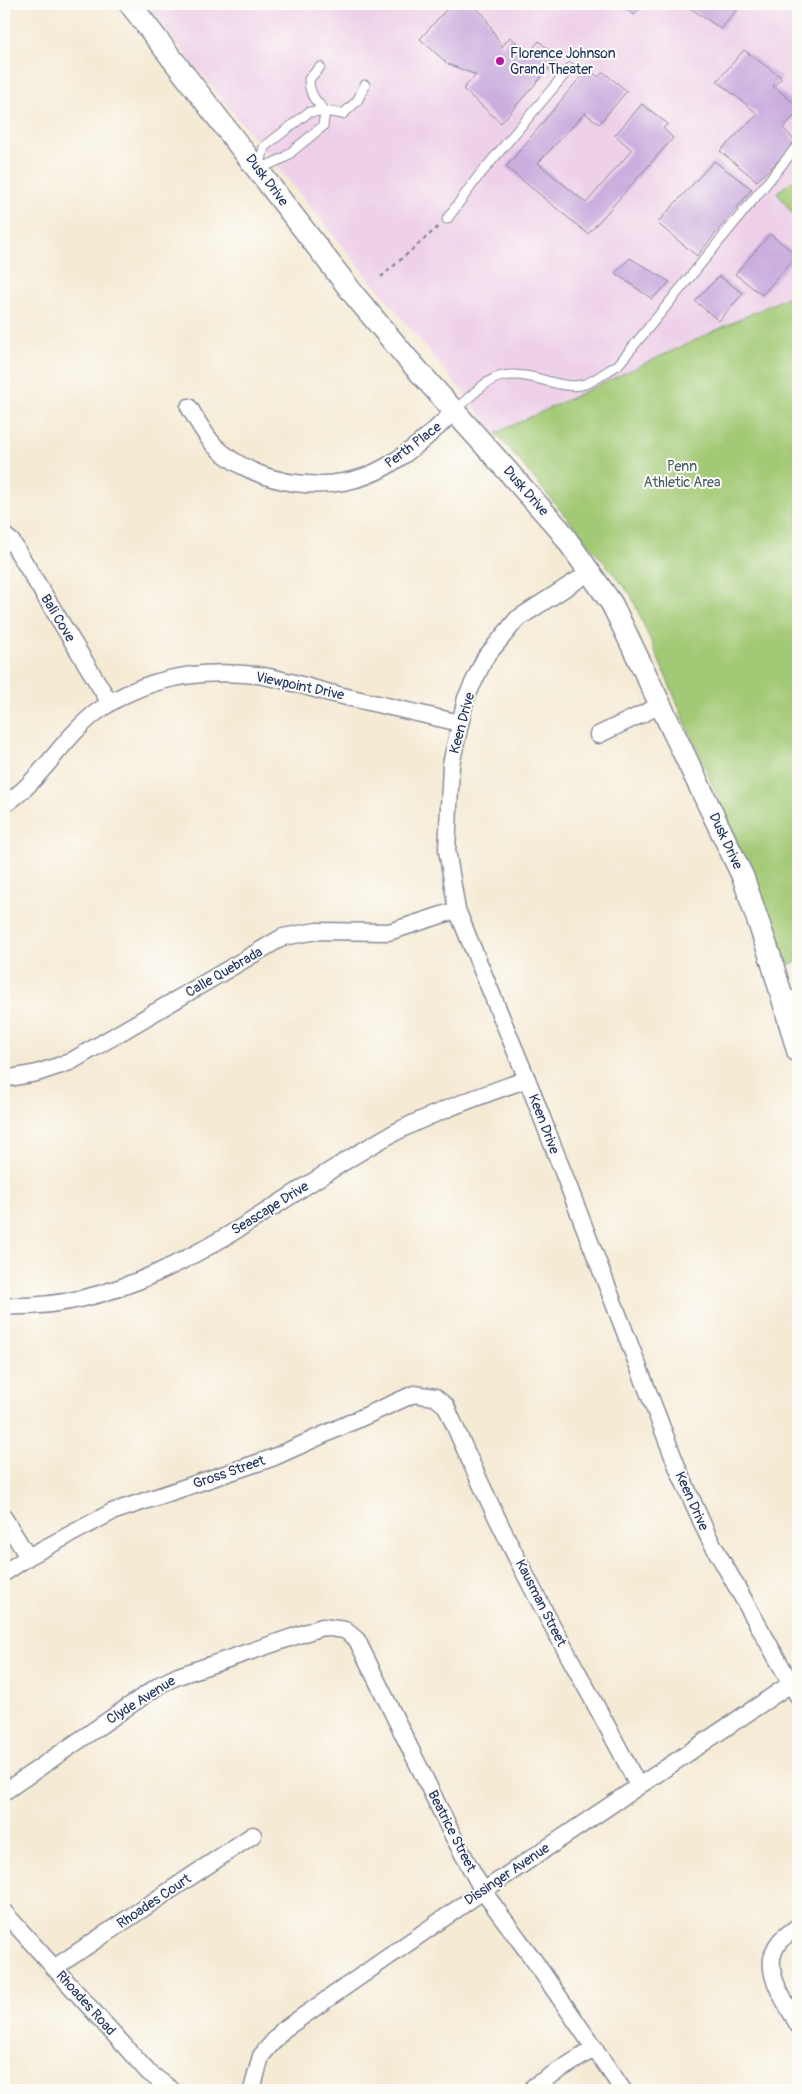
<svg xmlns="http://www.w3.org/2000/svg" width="802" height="2094" font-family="Pangolin,sans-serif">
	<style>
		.built { fill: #eed0e8 }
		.green { fill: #a2c975; stroke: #5e7c6a }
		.building { fill: #cbadde }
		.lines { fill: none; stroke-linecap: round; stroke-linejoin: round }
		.service-casing { stroke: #888c99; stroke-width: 11 }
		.minor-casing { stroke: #888c99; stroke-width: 19 }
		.tertiary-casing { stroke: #888c99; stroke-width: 24 }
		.path { stroke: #888c99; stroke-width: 2.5; stroke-dasharray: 4 4; stroke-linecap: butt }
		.service { stroke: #fff; stroke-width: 9 }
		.minor { stroke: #fff; stroke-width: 16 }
		.tertiary { stroke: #fff; stroke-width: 21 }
		.poi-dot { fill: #b5179e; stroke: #fdfcf7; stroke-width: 2 }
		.labels { text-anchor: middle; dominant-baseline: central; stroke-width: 4; stroke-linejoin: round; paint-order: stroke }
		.poi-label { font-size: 14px; fill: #1b2f5e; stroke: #fdfcf7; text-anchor: start }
		.street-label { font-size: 14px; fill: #1b2f5e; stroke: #fdfcf7 }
		.park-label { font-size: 14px; fill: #445d65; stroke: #fdfcf7 }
	</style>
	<rect width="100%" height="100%" fill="#fdfcf7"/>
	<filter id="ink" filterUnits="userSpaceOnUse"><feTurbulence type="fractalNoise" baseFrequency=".02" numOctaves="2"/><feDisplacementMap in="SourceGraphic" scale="10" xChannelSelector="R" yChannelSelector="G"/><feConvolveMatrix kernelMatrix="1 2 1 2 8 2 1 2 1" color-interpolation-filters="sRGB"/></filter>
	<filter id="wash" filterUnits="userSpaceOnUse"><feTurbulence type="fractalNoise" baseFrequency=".0096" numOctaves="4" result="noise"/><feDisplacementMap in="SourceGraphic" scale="20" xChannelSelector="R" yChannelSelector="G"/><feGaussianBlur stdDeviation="1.12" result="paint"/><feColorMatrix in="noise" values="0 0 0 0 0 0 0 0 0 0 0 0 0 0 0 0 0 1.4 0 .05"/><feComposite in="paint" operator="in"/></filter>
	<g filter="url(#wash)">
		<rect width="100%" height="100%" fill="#f5ead4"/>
		<path class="built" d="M144 4H798V177L777 192 798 222V292L496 433Z"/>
		<path class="green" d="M798 177V222L777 192Z
			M798 292V961L789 965 631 595 496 433Z"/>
		<g id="blocks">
			<path class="building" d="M451 4H475L473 6 484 15 502 47 510 37 529 53 539 41 558 58 501 123 463 89 476 75 448 64 420 39Z
				M621 4H644L634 15Z
				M684 4H742L721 29Z
				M744 50 782 78 773 86 798 106V112L783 128 797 143 757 181 720 151 758 114 717 81Z
				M587 69 599 77 603 72 627 91 599 124 585 113 538 163 586 203 632 150 615 135 642 104 668 124 663 128 673 138 588 234 506 167Z
				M714 161 752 189 697 256 657 223Z
				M770 234 797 255 762 295 735 274Z
				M630 258 670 282 652 299 615 273Z
				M719 276 743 293 719 321 695 301Z"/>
		</g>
	</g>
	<g filter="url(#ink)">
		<use href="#blocks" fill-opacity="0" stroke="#888c99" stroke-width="1"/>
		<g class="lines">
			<defs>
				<path id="service" d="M259 169 264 147 309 112 325 111 343 114 357 101 365 85
					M259 169 284 158 323 126 325 111C315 101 309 93 309 79L320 67
					M447 219 477 178 570 68
					M455 410C490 379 497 366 547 381 558 384 573 388 585 384 593 382 610 369 618 365L798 145
					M783 998 798 994"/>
				<path id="minor" d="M189 407C196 419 204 434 214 445 257 488 335 497 387 466 412 451 435 431 455 410
					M4 535 12 542 110 703
					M590 572 517 619 485 658 466 698 451 764 447 850 457 910 527 1079 678 1469 708 1536 798 1696
					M598 735 661 705
					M4 805C41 781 62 738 98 711 144 677 200 669 257 675 282 678 309 688 334 694 376 704 418 713 460 723
					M4 1079 37 1073 70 1062 283 937 317 931 389 932 457 910
					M4 1306C152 1312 268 1201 390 1135 433 1112 481 1096 527 1079
					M4 1518 28 1557
					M4 1573 28 1557 112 1512 272 1458 414 1394 435 1397 446 1406C471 1464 498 1522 527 1578 563 1648 603 1715 638 1786
					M4 1792 161 1684 178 1676 322 1627 345 1630 357 1640 453 1836 483 1891 533 1959 623 2090
					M4 1912 148 2072 172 2090
					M798 1926C793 1931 785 1935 780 1941 758 1967 785 2000 798 2025
					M54 1968 253 1835
					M534 2086 595 2048
					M252 2090 261 2056 283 2030 483 1891 792 1683"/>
				<path id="tertiary" d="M130 4 355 296 406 357 560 530 612 604 743 877 771 959 798 1052"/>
			</defs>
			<use href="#service" class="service-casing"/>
			<use href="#minor" class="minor-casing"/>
			<use href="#tertiary" class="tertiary-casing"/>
			<path class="path" d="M381 277 438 227"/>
			<use href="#service" class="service"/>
			<use href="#minor" class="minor"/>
			<use href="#tertiary" class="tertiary"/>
		</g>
	</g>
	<circle class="poi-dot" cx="500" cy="61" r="5"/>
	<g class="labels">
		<g class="poi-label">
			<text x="510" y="53">Florence Johnson<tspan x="510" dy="16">Grand Theater</tspan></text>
		</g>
		<g class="street-label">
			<text transform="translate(267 180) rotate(53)">Dusk Drive</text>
			<text transform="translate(413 445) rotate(-37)">Perth Place</text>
			<text transform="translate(526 491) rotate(49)">Dusk Drive</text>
			<text transform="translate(58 618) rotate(59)">Bali Cove</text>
			<text transform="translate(300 686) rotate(12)">Viewpoint Drive</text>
			<text transform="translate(462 723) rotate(-75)">Keen Drive</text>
			<text transform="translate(726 841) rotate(65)">Dusk Drive</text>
			<text transform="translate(224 972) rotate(-30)">Calle Quebrada</text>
			<text transform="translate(544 1124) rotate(69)">Keen Drive</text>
			<text transform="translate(270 1208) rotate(-32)">Seascape Drive</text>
			<text transform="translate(229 1472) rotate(-19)">Gross Street</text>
			<text transform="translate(692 1501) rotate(66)">Keen Drive</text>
			<text transform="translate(541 1603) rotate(63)">Kausman Street</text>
			<text transform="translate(141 1700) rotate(-32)">Clyde Avenue</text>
			<text transform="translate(452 1831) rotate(63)">Beatrice Street</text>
			<text transform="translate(507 1874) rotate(-34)">Dissinger Avenue</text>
			<text transform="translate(154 1901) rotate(-34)">Rhoades Court</text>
			<text transform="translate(86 2003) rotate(48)">Rhoades Road</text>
		</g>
		<g class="park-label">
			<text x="682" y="466">Penn<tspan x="682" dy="16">Athletic Area</tspan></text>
		</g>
	</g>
	<rect width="802" height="2094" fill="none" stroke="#fdfcf7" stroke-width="20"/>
</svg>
